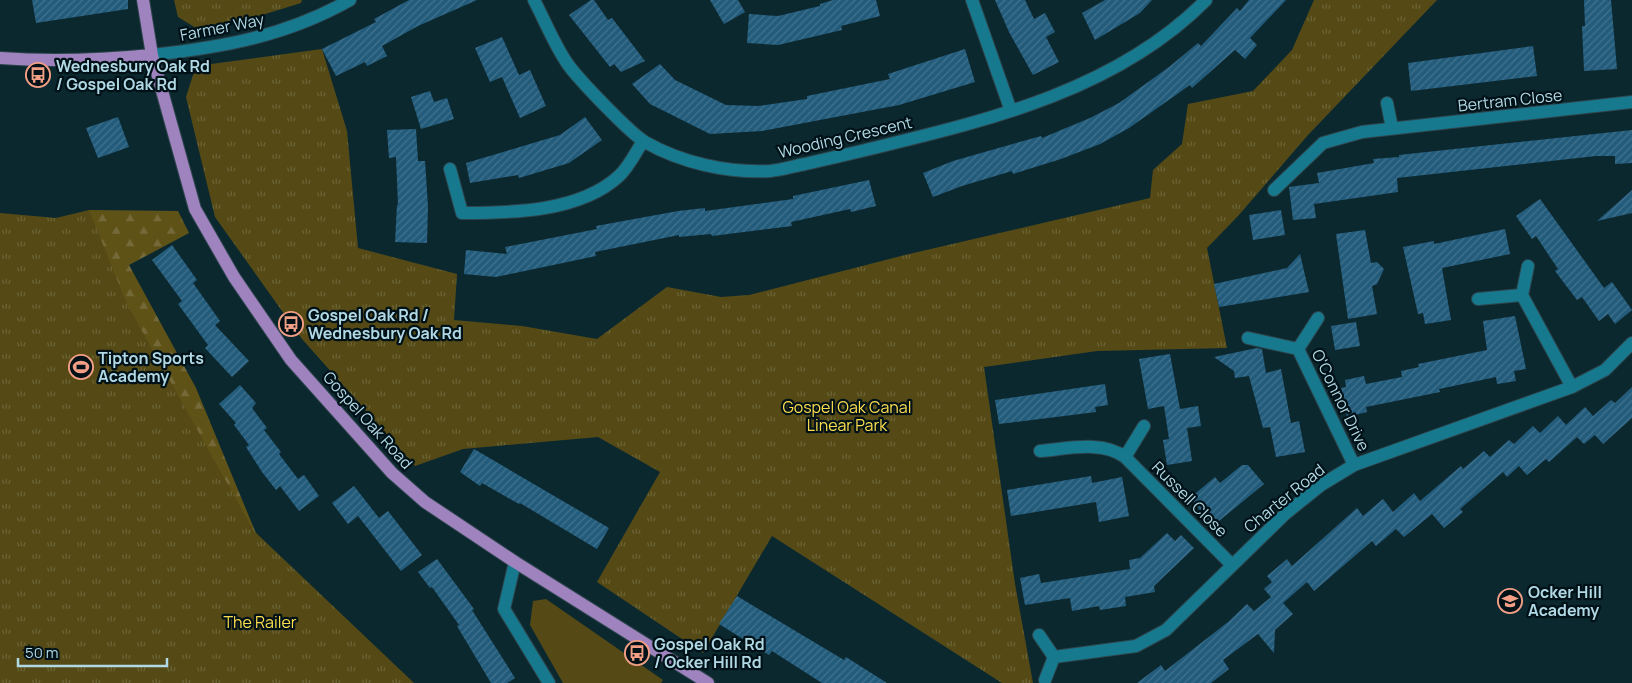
<svg xmlns="http://www.w3.org/2000/svg" width="1632" height="683" font-family="Manrope,sans-serif">
	<style>
		.grass { fill: #554a15 }
		.forest { fill: url(#forest-firs) }
		.park { fill: url(#park-tufts) }
		.building { fill: url(#building-hatch) }
		.lines { fill: none; stroke-linecap: round; stroke-linejoin: round }
		.street-casing { stroke: #2e454d; stroke-width: 14 }
		.primary-casing { stroke: #2e454d; stroke-width: 14 }
		.street { stroke: #16798e; stroke-width: 12 }
		.primary { stroke: #9f83bf; stroke-width: 12 }
		.labels { text-anchor: middle; dominant-baseline: central; stroke-width: 4.5; stroke-linejoin: round; paint-order: stroke }
		.street-label { font-size: 16px; fill: #b1d9e5; stroke: #001117 }
		.poi-label { font-size: 16px; font-weight: bold; fill: #b1d9e5; stroke: #001117; text-anchor: start }
		.park-label { font-size: 16px; fill: #fddf4e; stroke: #001117 }
	</style>
	<defs>
		<pattern id="forest-firs" width="22" height="20" patternUnits="userSpaceOnUse" patternTransform="scale(1.25)"><rect width="22" height="20" fill="#5f5217"/><path d="M5 1l3.5 6h-7zM16 11l3.5 6h-7z" fill="#746a39"/></pattern>
		<pattern id="park-tufts" width="24" height="20" patternUnits="userSpaceOnUse" patternTransform="scale(1.25)"><rect width="24" height="20" fill="#554a15"/><path d="M3 7l-1-3M5 7V3M7 7l1-3M15 17l-1-3M17 17v-4M19 17l1-3" fill="none" stroke="#6b6437"/></pattern>
		<pattern id="building-hatch" width="6" height="6" patternUnits="userSpaceOnUse" patternTransform="scale(1.25)"><rect width="6" height="6" fill="#235b7b"/><path d="M-1 1l2-2M0 6l6-6M5 7l2-2" fill="none" stroke="#41728e"/></pattern>
	</defs>
	<rect width="100%" height="100%" fill="#0c282f"/>
	<path class="grass" d="M546 599 663 680 661 683H563L530 625 533 601Z"/>
	<path class="forest" d="M89 210 178 211 189 233 129 265 196 388 281 594 73 683Z"/>
	<path class="park" d="M174 0H302L301 3 262 15 196 28 178 17Z
		M1314 0H1437L1308 135 1238 216 1207 248 1227 348 1097 351 984 367 1015 584 1033 683H1002L772 536 703 653 597 582 660 472 598 437 463 449 415 466 302 339 215 217 186 97 193 75 204 65 322 49 347 131 358 248 457 274 454 320 522 326 597 339 667 287 721 297 749 295 905 255 1150 198 1153 170 1182 144 1188 104 1253 91 1292 50Z
		M89 210 127 304 254 531 414 683H0V213L56 218Z"/>
	<path class="building" d="M32 0H128V9L36 23Z
		M409 0H477L418 26 382 46 387 56 367 66 365 62 336 76 322 49 376 22 374 19Z
		M591 0H594L608 20 612 18 645 61 621 72 614 64 610 67 569 15Z
		M710 0H738L745 12 724 24Z
		M833 0H876L880 16 841 26 842 30 778 45 747 43 749 14 778 16 820 6V4Z
		M995 0H1025L1034 19 1045 13 1055 32 1046 37 1059 62 1033 75 1009 32Z
		M1105 0H1152L1140 13 1095 40 1082 13Z
		M1249 0H1286L1250 38 1257 45 1245 59 1235 50 1192 88 1190 85 1129 128 1100 144 1061 159 1013 174 1012 171 962 186 933 197 923 173 953 161 1041 136 1042 138 1090 118 1119 103 1169 67 1198 43 1201 46 1237 8 1240 11Z
		M1584 0H1611L1617 69 1584 71 1582 26H1585Z
		M502 37 519 75 530 70 546 106 520 118 502 77 490 82 475 48Z
		M1533 46 1537 76 1411 91 1408 63Z
		M965 49 975 82 899 105 762 131 710 134 650 104 632 84 660 64 675 80 726 105 758 106 807 99V96L890 79 888 74Z
		M430 91 434 102 447 98 454 119 421 129 411 97Z
		M118 117 129 147 98 158 86 128Z
		M585 117 602 140 569 163 519 178 518 175 470 183 466 163 560 135Z
		M416 129 418 161H425L428 207 427 243 395 242 397 205H398L396 157 389 158 387 130Z
		M1632 130V163L1615 164V156H1596L1397 178 1398 192 1314 204 1316 218 1293 220 1289 187 1319 183 1317 173 1374 163 1373 159 1399 157V155Z
		M869 180 876 206 851 212 850 209 791 222 792 226 712 236 711 234 679 237V235L595 252 596 256 496 277 464 274 466 250 507 254 505 247 597 229 596 226 678 211 705 208V211L793 199V196Z
		M1632 190V213L1597 221Z
		M1540 199 1604 288 1612 282 1632 310 1615 324 1608 314 1599 321 1582 297 1577 300 1555 271 1558 269 1536 236 1532 239 1516 216Z
		M1281 210 1285 235 1253 240 1249 215Z
		M1505 229 1510 254 1442 268 1451 320 1425 324 1423 313 1418 314 1403 247 1434 241V244Z
		M1365 230 1371 263 1377 262 1384 269 1377 284 1372 286 1377 314 1348 319 1336 234Z
		M172 245 197 280 193 283 220 321 215 325 249 361 232 377 205 348 208 345 178 304 182 301 152 260Z
		M1300 254 1309 292 1219 307 1214 284 1287 268Z
		M1515 316 1526 369 1514 371 1516 381 1497 384 1496 377 1439 389 1440 392 1366 407 1367 412 1347 417 1341 388 1346 387 1345 380 1364 376 1366 384 1402 377 1401 371 1419 367 1418 364 1487 350 1483 321Z
		M1356 322 1360 346 1335 350 1331 326Z
		M1257 348 1262 349 1266 373 1281 369 1291 423 1299 421 1305 452 1276 457 1270 427 1263 428 1249 376 1235 378 1234 371 1214 357Z
		M1170 354 1180 409 1198 406 1201 426 1187 428 1192 461 1167 465 1163 440 1169 439 1164 406 1148 409 1139 359Z
		M1105 384 1108 405 1095 407 1096 412 999 424 995 400Z
		M240 385 256 403 252 408 267 428 264 430 281 452 279 454 298 479 304 475 319 496 299 511 280 486 276 490 262 472 246 447 249 445 234 425 236 423 219 404Z
		M1632 387V418L1603 444 1595 435 1584 444 1577 437 1549 462 1546 459 1527 475 1519 466 1507 477 1503 472 1460 509 1463 512 1444 528 1432 514 1404 537 1396 529 1376 546 1372 541 1314 591 1307 582 1283 603 1293 614 1275 630 1274 653 1258 634 1223 660 1229 669 1211 683H1137L1161 665 1165 671 1228 622 1247 604 1254 611 1271 597 1264 589 1272 582 1267 576 1287 559 1292 566 1357 508 1363 516 1383 499 1393 512 1414 493 1420 501 1461 466 1463 469 1484 451 1490 457 1509 440 1514 444 1533 426 1540 433 1558 416 1566 425 1585 407 1593 416 1611 400 1615 403Z
		M474 449 609 528 597 549 520 503 519 504 482 483 480 486 460 472Z
		M1242 465H1248L1264 484 1213 526 1190 498 1215 477 1220 483Z
		M1091 476 1092 483 1122 477 1129 516 1099 522 1096 502 1011 516 1007 490Z
		M354 486 379 518 388 511 422 555 401 571 358 516 348 524 332 503Z
		M1167 533 1175 541 1181 535 1194 548 1154 586 1155 592 1125 597 1126 606 1100 610 1099 606 1072 611 1070 598 1025 605 1020 578 1039 574 1041 583 1130 569 1129 560 1140 558Z
		M437 559 474 609 472 610 515 678 507 683H491L457 626 459 625 432 587 430 588 418 572Z
		M737 596 844 660 846 657 887 683H822L772 651 769 655 719 624Z"/>
	<g class="lines">
		<defs>
			<path id="street" d="M534 0C545 21 554 44 567 63 577 78 630 133 645 142 682 163 727 173 770 171 782 170 794 166 805 164 830 158 854 153 878 147 994 119 1119 88 1206 0
				M972 0 1011 111
				M152 55C224 47 286 36 350 0
				M1387 103 1392 128
				M450 169 462 213C512 213 580 212 619 176 629 167 636 152 643 141
				M1274 190 1323 143 1362 132 1632 102
				M1522 295 1528 266
				M1478 299 1522 295 1572 387
				M1318 318 1298 349 1354 465
				M1248 338 1298 349
				M1040 451C1067 449 1102 440 1125 457L1231 564
				M1125 457 1144 426
				M515 562 504 609 549 683
				M1039 635 1054 657 1045 680
				M1054 657 1136 646 1166 630 1285 514 1321 485 1354 465 1572 387 1605 370 1632 343"/>
			<path id="primary" d="M143 0 152 55 195 209 234 277 291 360 392 473 425 502 515 562 708 683
				M0 58C51 62 101 60 152 55"/>
		</defs>
		<use href="#street" class="street-casing"/>
		<use href="#primary" class="primary-casing"/>
		<use href="#street" class="street"/>
		<use href="#primary" class="primary"/>
	</g>
	<defs>
		<symbol id="bus-ring" viewBox="-11 -11 22 22"><circle r="9.5" fill="#001117" stroke="#f39f86" stroke-width="1.5"/><path d="M-5-6H5V4H4V6H2V4H-2V6H-4V4H-5ZM-3.5-4V0h7V-4ZM-3.5 1.2v1.5H-2V1.2ZM2 1.2v1.5H3.5V1.2Z" fill="#f39f86"/></symbol>
		<symbol id="stadium-ring" viewBox="-11 -11 22 22"><circle r="9.5" fill="#001117" stroke="#f39f86" stroke-width="1.5"/><path d="M0-5a6.5 5 0 1 0 0 10a6.5 5 0 1 0 0-10ZM-3.5-1.8h7v3.6h-7Z" fill="#f39f86"/></symbol>
		<symbol id="school-ring" viewBox="-11 -11 22 22"><circle r="9.5" fill="#001117" stroke="#f39f86" stroke-width="1.5"/><path d="M0-5L7-2L0 1L-7-2ZM-4 1L0 2.5L4 1V4Q0 6-4 4Z" fill="#f39f86"/></symbol>
	</defs>
	<g fill-rule="evenodd">
		<use href="#bus-ring" x="24" y="61" width="28" height="28"/>
		<use href="#bus-ring" x="277" y="310" width="28" height="28"/>
		<use href="#stadium-ring" x="67" y="353" width="28" height="28"/>
		<use href="#school-ring" x="1496" y="587" width="28" height="28"/>
		<use href="#bus-ring" x="623" y="639" width="28" height="28"/>
	</g>
	<g class="labels">
		<g class="street-label">
			<text transform="translate(222 27) rotate(-11)">Farmer Way</text>
			<text transform="translate(1510 100) rotate(-6)">Bertram Close</text>
			<text transform="translate(845 137) rotate(-13)">Wooding Crescent</text>
			<text transform="translate(1341 400) rotate(64)">O'Connor Drive</text>
			<text transform="translate(368 420) rotate(48)">Gospel Oak Road</text>
			<text transform="translate(1284 498) rotate(-39)">Charter Road</text>
			<text transform="translate(1190 499) rotate(45)">Russell Close</text>
		</g>
		<g class="poi-label">
			<text x="56" y="66">Wednesbury Oak Rd<tspan x="56" dy="18">/ Gospel Oak Rd</tspan></text>
			<text x="308" y="315">Gospel Oak Rd /<tspan x="308" dy="18">Wednesbury Oak Rd</tspan></text>
			<text x="98" y="358">Tipton Sports<tspan x="98" dy="18">Academy</tspan></text>
			<text x="1528" y="592">Ocker Hill<tspan x="1528" dy="18">Academy</tspan></text>
			<text x="654" y="644">Gospel Oak Rd<tspan x="654" dy="18">/ Ocker Hill Rd</tspan></text>
		</g>
		<g class="park-label">
			<text x="847" y="407">Gospel Oak Canal<tspan x="847" dy="18">Linear Park</tspan></text>
			<text x="260" y="622">The Railer</text>
		</g>
	</g>
	<path d="M18 658v8h149v-8" fill="none" stroke="#b1d9e5" stroke-width="2.5"/>
	<text x="25" y="658" font-size="15" fill="#b1d9e5" stroke="#001117" stroke-width="4" paint-order="stroke">50 m</text>
</svg>
